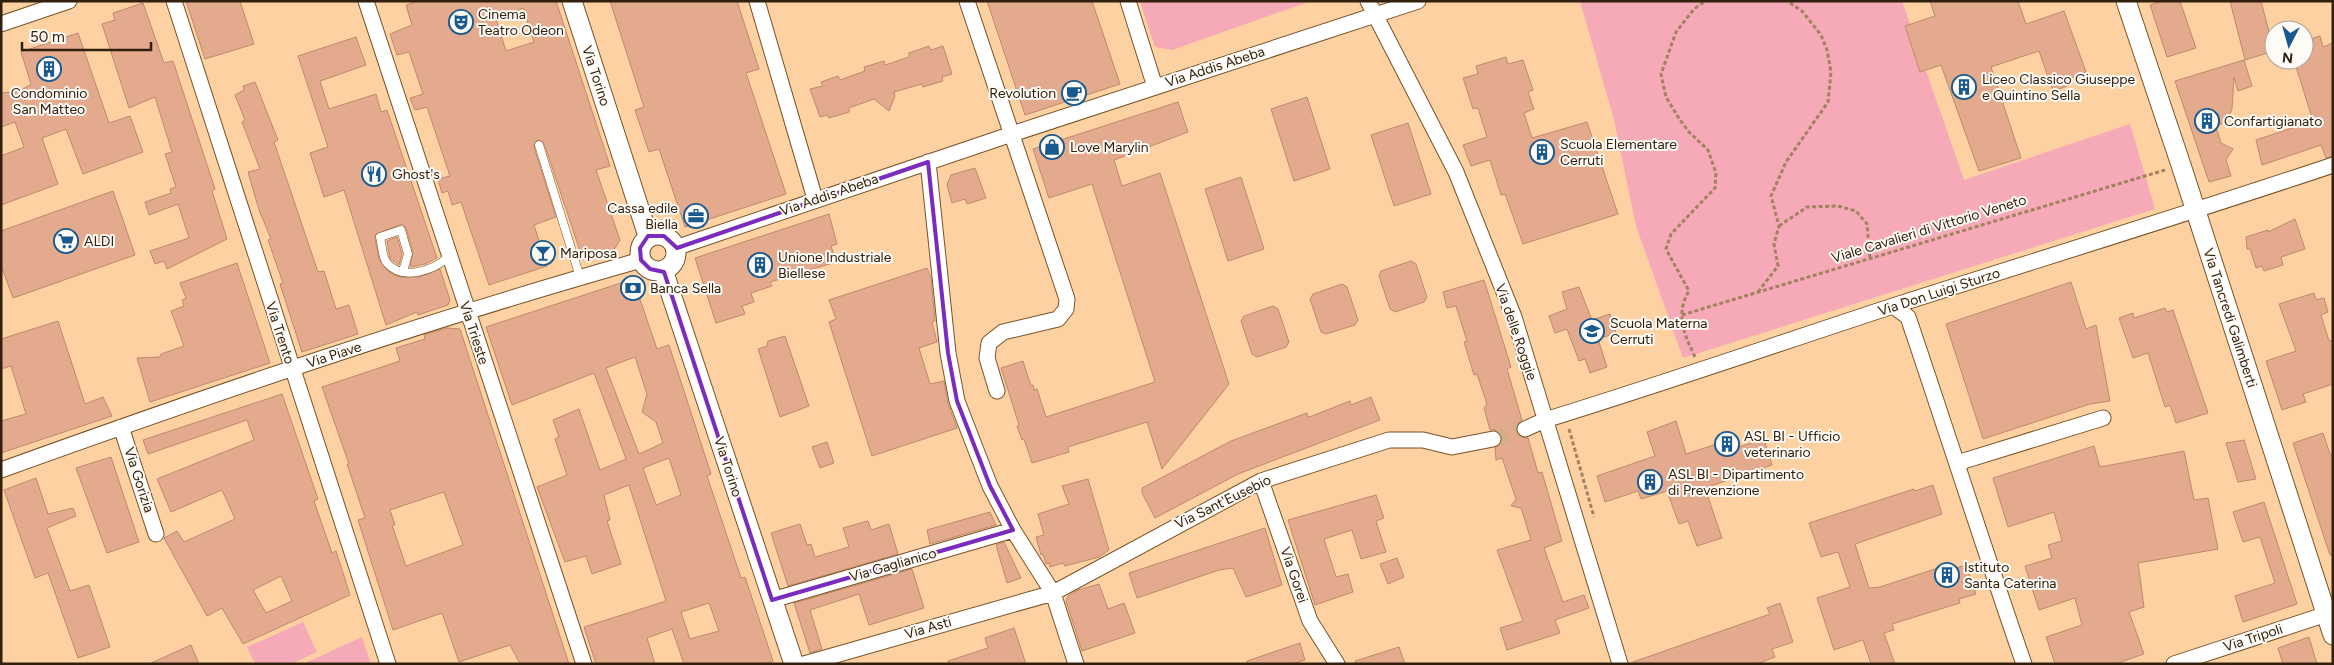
<svg xmlns="http://www.w3.org/2000/svg" width="2334" height="665" font-family="Figtree,sans-serif">
	<style>
		.green { fill: #f6a9b6 }
		.building { fill: #e3aa8d; stroke: #c0896d; fill-rule: evenodd }
		.lines { fill: none; stroke-linecap: round; stroke-linejoin: round }
		.minor-tunnel { stroke: #d4ae84; stroke-width: 15; stroke-dasharray: 15 8; stroke-linecap: butt }
		.service-casing { stroke: #795326; stroke-width: 9 }
		.minor-casing { stroke: #795326; stroke-width: 17 }
		.tertiary-casing { stroke: #795326; stroke-width: 21 }
		.path { stroke: #a28260; stroke-width: 3; stroke-dasharray: 4 2.5; stroke-linecap: butt }
		.service { stroke: #fff; stroke-width: 8 }
		.minor { stroke: #fff; stroke-width: 15 }
		.tertiary { stroke: #fff; stroke-width: 19 }
		.marked { fill: none; stroke: #7b2cbf; stroke-width: 4; stroke-linejoin: round }
		.labels { text-anchor: middle; dominant-baseline: central; stroke-width: 4; stroke-linejoin: round; paint-order: stroke }
		.poi-label { font-size: 14px; fill: #30200d; stroke: #fefaf5; text-anchor: start }
		.street-label { font-size: 14px; fill: #30200d; stroke: #fefaf5 }
	</style>
	<rect width="100%" height="100%" fill="#fdd1a2"/>
	<path class="green" d="M1140 1H1311L1172 50 1155 47Z
		M1580 1H1902L1964 180 2130 124 2155 209 1683 358 1636 226 1614 120Z
		M303 622 317 652 291 664H255L247 647Z
		M362 637 371 664H303Z"/>
	<path class="building" d="M186 1H240L254 44 205 59Z
		M419 1H556L610 166 596 170 620 240 614 250 583 260 544 143 538 140 535 142 534 147 556 217 534 225 547 266 489 285 461 202 452 205 448 191 442 193 438 179 450 176 427 107 415 110 410 98 423 94 409 52 397 55 390 34 412 25 406 5ZM523 8 534 42 506 51 496 19Z
		M610 1H737L759 69 746 73 786 194 685 227 659 149 649 152 635 110 644 107Z
		M987 1H1092L1120 84 1025 115Z
		M1930 1H2018L2026 24 2064 11 2086 72 2069 79 2070 85 2053 91 2039 51 1991 67 2021 158 1979 171 1941 65 1920 72 1905 26 1935 16Z
		M2162 1H2180L2196 48 2167 57 2150 5Z
		M2230 1H2261L2274 51 2245 60Z
		M143 3 164 63 173 61 215 189 212 191 227 239 167 269 164 261 155 264 150 251 189 238 178 204 149 215 145 202 171 193 170 189 176 187 165 154 172 152 155 97 129 108 102 24 115 20 113 13Z
		M78 33 109 123 130 116 143 152 83 174 66 129 42 138 58 184 1 205V156L24 147 15 122 1 127V93L20 91 31 84 21 52Z
		M2320 36 2323 47 2333 43V156L2326 158 2321 145 2262 165 2256 140 2313 121 2294 60H2304V41Z
		M356 37 366 65 320 81 329 109 376 94 381 112 387 110 437 258 425 264 410 267 413 252 406 228 402 224 376 234 375 238 379 259 390 273 400 277H419L440 269 450 300 448 305 418 315 417 312 386 325 344 190 324 197 310 153 328 147 298 56Z
		M929 46 931 50 943 46 952 74 942 77 943 81 923 87 922 84 894 92 895 96 889 111 874 99 849 108V112L829 118 827 115 820 117 810 89 823 86 821 82 838 76 840 80 865 71 864 67 884 61 885 65 909 57V53Z
		M1506 57 1508 64 1523 60 1533 90 1528 92 1534 109 1524 113 1532 138 1587 122 1618 214 1523 244 1505 194 1501 195 1490 160 1471 166 1463 145 1487 137 1478 108 1473 109 1463 78 1478 74 1476 66Z
		M2244 60 2252 86 2238 91 2234 77 2232 109 2227 120 2216 127 2221 143 2233 149 2226 160 2231 176 2209 182 2175 81Z
		M255 82 278 140 274 142 318 272 324 271 336 309 349 305 358 334 302 352 280 284 283 283 268 240 271 239 259 210 248 172 260 169 242 122 245 120 235 95 244 90 243 86Z
		M1307 97 1330 169 1294 181 1271 109Z
		M1178 102 1188 132 1114 160 1122 186 1160 173 1229 384 1162 469 1147 422 1068 447 1069 452 1032 463 1024 439 1022 440 1017 426 1019 425 1001 368 1023 361 1031 386 1033 385 1034 390 1037 389 1046 417 1155 382 1092 184 1049 198 1033 149Z
		M1408 123 1431 194 1394 206 1371 135Z
		M975 168 986 198 967 204 965 199 952 203 947 185 951 175Z
		M1241 177 1264 249 1228 261 1205 189Z
		M113 191 135 255 13 298 1 265V231Z
		M829 214 837 244 831 246 836 262 770 282 772 286 751 293 754 302 742 306 745 314 716 323 695 258Z
		M2295 219 2305 249 2281 257 2283 265 2264 271 2262 266 2256 268 2250 249H2247L2246 237 2268 230V232Z
		M397 237 402 254 399 265 390 258 387 241Z
		M1411 261 1416 264 1427 297 1424 302 1395 312 1390 309 1379 276 1381 271Z
		M237 263 270 363 150 402 137 358 160 357 161 354 184 346 171 311 184 306 182 300 186 298 180 283Z
		M927 268 931 278 935 321 932 322 937 342 919 348 930 384 944 381 948 404 957 428 872 456 829 322 836 319 829 300Z
		M633 279 657 349 669 345 711 474 707 476 741 578 745 577 773 661 765 664H684L672 629 647 638 655 664H596L584 627 666 601 629 485 604 495 610 520 607 521 621 564 592 574 586 556 565 562 537 487 567 475 555 439 559 437 553 420 579 409 600 470 626 459 594 373 512 405 486 327ZM635 357 647 394 642 412 656 422 663 443 639 454 606 368ZM669 458 681 495 656 505 643 468ZM709 603 719 631 690 639 681 612Z
		M1484 280 1511 367 1507 369 1522 420 1517 424 1516 432 1520 437 1528 438 1538 473 1542 472 1562 541 1544 548 1563 602 1584 595 1589 608 1555 620 1560 633 1507 650 1500 628 1523 621 1497 550 1531 540 1521 508 1511 506 1516 499 1502 458 1496 460 1495 448 1502 442V437L1496 430H1490L1484 408 1487 404 1477 374 1474 375 1464 342 1467 341 1456 306 1447 308 1443 292Z
		M2071 282 2086 329 2096 325 2110 401 2090 404 1983 439 1946 324Z
		M1342 284 1347 287 1358 320 1355 325 1326 334 1321 332 1310 299 1313 294Z
		M1579 287 1592 320 1610 314 1616 333 1598 339 1607 367 1590 373 1585 359 1579 361 1567 329 1555 333 1549 316 1567 309 1562 292Z
		M2314 293 2316 300 2324 298 2328 312 2321 315 2329 341 2333 340V384L2303 394 2306 402 2282 410 2266 361 2296 351 2279 304Z
		M1273 306 1278 309 1289 342 1286 347 1257 357 1252 354 1241 321 1244 316Z
		M2165 308 2167 312 2173 310 2208 413 2176 423 2170 405 2165 407 2148 353 2133 358 2119 318 2133 313 2134 318Z
		M58 321 85 404 103 397 112 416 1 453V421L26 414 11 366 1 369V339Z
		M447 328 460 329 569 664H520L510 645 459 662 442 613 393 630 358 520 365 518 347 464H349L322 387 400 361 396 348 425 339 424 335ZM444 492 463 545 406 566 392 525H395L390 510Z
		M785 336 809 406 780 417 758 349 767 346 768 341Z
		M282 394 318 499 314 501 332 553 336 551 350 595 243 644 222 608 207 616 164 538 177 531 184 542 235 519 222 490 171 512 157 479 254 440 247 420 148 454 143 440ZM281 576 292 601 266 613 253 590Z
		M1371 397 1380 420 1238 474 1155 518 1142 493V488L1231 441 1307 413 1308 417 1312 416 1350 401 1351 405Z
		M1676 421 1686 454 1735 438 1738 447 1764 439 1772 465 1705 488 1722 538 1697 546 1688 521 1679 524 1667 491 1641 499 1638 491 1605 502 1597 476 1655 456 1647 432Z
		M2323 433 2330 454 2333 455V555H2330L2293 443Z
		M2244 440 2256 479 2238 482 2226 443Z
		M827 442 834 463 820 468 812 447Z
		M2094 446 2100 467 2184 451 2194 500 2208 498 2218 549 2138 563 2144 607 2129 612 2144 654 2115 664H2055L2046 637 2082 625 2075 598 2039 610 2025 566 2052 558 2048 545 2062 541 2054 512 2008 527 1993 478Z
		M111 457 139 542 107 553 76 468Z
		M36 478 48 514 73 508 76 516 47 528 70 591 89 585 110 647 78 658 48 573 35 578 4 490Z
		M1088 479 1109 550 1099 557 1065 566 1063 563 1050 567 1049 563 1046 564 1043 554 1041 555 1036 537 1044 535 1038 514 1069 504 1062 486Z
		M1933 485 1942 514 1855 544 1869 588 1880 587 1947 565 1949 570 1966 565 1976 594 1959 599 1960 603 1892 624 1894 630 1884 633 1895 664H1871L1863 640 1834 650 1817 598 1850 587 1838 552 1821 557 1809 523 1914 489 1915 491Z
		M1376 495 1384 518 1376 521 1386 552 1361 559 1352 530 1324 539 1336 577 1348 574 1353 592 1315 605 1288 520Z
		M2264 502 2297 604 2243 622 2235 596 2275 583 2260 537 2243 542 2233 512Z
		M990 512 996 525 930 544 927 530Z
		M868 521 871 530 889 524 898 554 788 586 771 533 800 524 807 545 811 544 815 557 849 547 843 528Z
		M1265 528 1282 585 1246 597 1233 568 1219 570 1137 598 1129 573Z
		M1004 542 1021 578 1007 583 996 545Z
		M1397 558 1404 577 1388 584 1380 564Z
		M912 569 924 608 869 625 859 594 810 610 822 649 810 653 794 603Z
		M1099 584 1108 609 1124 603 1135 633 1082 651 1066 601 1068 596 1078 590Z
		M1780 603 1793 642 1772 649 1775 657 1757 664H1634L1633 662 1770 614 1767 608Z
		M1014 628 1026 664H948V661L988 648 985 638Z
		M2309 637 2317 664H2283L2278 648Z
		M1300 643 1305 660 1292 664H1247V661Z
		M191 645 199 664H149Z
		M1399 647 1405 664H1356L1355 661Z"/>
	<g class="lines">
		<path class="minor-tunnel" d="M1493 439 1525 429"/>
		<defs>
			<path id="service" d="M539 145 580 277
				M403 271 408 254 401 230 380 237C382 244 382 258 387 263 402 281 434 271 449 256"/>
			<path id="minor" d="M174 1 388 664
				M366 1 584 664
				M757 1 815 199
				M967 1 1067 299 1066 309 1058 319 1003 332 989 343 987 358 997 391
				M1128 1 1155 87
				M1368 1 1456 172 1514 317 1620 664
				M1 24 69 1
				M928 162 948 353 957 401 990 486 1013 530 1053 593 1076 664
				M675 248 1012 134 1418 1
				M1893 306 1908 317C1947 432 1984 549 2024 664
				M121 427 156 534
				M1525 429 1545 420C1662 384 1777 344 1893 306 2040 259 2187 214 2333 165
				M1957 463 2103 418
				M1 470C212 394 425 321 641 260
				M1261 481 1310 621 1337 664
				M772 600 1013 530
				M804 664 1053 593 1261 481 1389 440H1423L1452 447 1493 439
				M2174 664 2333 612"/>
			<path id="tertiary" d="M572 1 648 236
				M2126 1 2181 165 2333 635
				M640 253a18 18 0 1 1 36 0a18 18 0 1 1-36 0Z
				M663 270 794 664"/>
		</defs>
		<use href="#service" class="service-casing"/>
		<use href="#minor" class="minor-casing"/>
		<use href="#tertiary" class="tertiary-casing"/>
		<path class="path" d="M1779 226 1807 207 1838 206 1856 211 1867 224 1870 259
			M1758 292 1778 266 1774 244 1779 226 1771 196 1786 162 1828 102 1831 72 1827 50 1821 35 1802 11 1787 1
			M1682 315 2165 170
			M1695 357C1684 334 1675 314 1689 291L1666 249 1671 234 1715 188 1716 173 1708 150 1689 132 1680 120 1666 97 1661 74 1676 32 1694 9 1705 1
			M1569 429 1594 517"/>
		<use href="#service" class="service"/>
		<use href="#minor" class="minor"/>
		<use href="#tertiary" class="tertiary"/>
	</g>
	<path class="marked" d="M928 162 948 353 957 401 990 486 1013 530 772 600 664 272 650 269 641 260 640 248 648 236H664L677 248Z"/>
	<defs>
		<symbol id="theatre-ring" viewBox="-11 -11 22 22"><circle r="9.5" fill="#fefaf5" stroke="#18598f" stroke-width="1.5"/><path d="M-5-5.5Q0-4 5-5.5V0Q5 5 0 6Q-5 5-5 0ZM-3.3-2.5H-1v1.5H-3.3ZM1-2.5H3.3v1.5H1ZM-2.8 1Q0 5.5 2.8 1Z" fill="#18598f"/></symbol>
		<symbol id="building-ring" viewBox="-11 -11 22 22"><circle r="9.5" fill="#fefaf5" stroke="#18598f" stroke-width="1.5"/><path d="M-4-6H4V6H1V3H-1V6H-4ZM-2.5-4.3h1.7v1.8h-1.7ZM.8-4.3h1.7v1.8H.8ZM-2.5-1h1.7V.8h-1.7ZM.8-1h1.7V.8H.8Z" fill="#18598f"/></symbol>
		<symbol id="cafe-ring" viewBox="-11 -11 22 22"><circle r="9.5" fill="#fefaf5" stroke="#18598f" stroke-width="1.5"/><path d="M-5.5-4.5H6V0H3Q3 3.5 0 3.5H-2.5Q-5.5 3.5-5.5 0ZM3-3.2v2h1.7v-2ZM-6 4.5H4V6H-6Z" fill="#18598f"/></symbol>
		<symbol id="shop-ring" viewBox="-11 -11 22 22"><circle r="9.5" fill="#fefaf5" stroke="#18598f" stroke-width="1.5"/><path d="M-5-2.5h2.3a2.7 3.5 0 0 1 5.4 0H5L5.5 6h-11ZM-1.5-2.5h3a1.5 2.3 0 0 0-3 0Z" fill="#18598f"/></symbol>
		<symbol id="restaurant-ring" viewBox="-11 -11 22 22"><circle r="9.5" fill="#fefaf5" stroke="#18598f" stroke-width="1.5"/><path d="M-5-6h1v4h1v-4h1v4h1v-4h1v5L-1.5 .5V6h-2V.5L-5-1ZM5-6V6H3V1.5H1.5Q1.5-4 5-6Z" fill="#18598f"/></symbol>
		<symbol id="office-ring" viewBox="-11 -11 22 22"><circle r="9.5" fill="#fefaf5" stroke="#18598f" stroke-width="1.5"/><path d="M-6-3h4V-5.5h4V-3h4V5H-6ZM-1-4.5V-3h2v-1.5ZM-6 0V1H6V0Z" fill="#18598f"/></symbol>
		<symbol id="supermarket-ring" viewBox="-11 -11 22 22"><circle r="9.5" fill="#fefaf5" stroke="#18598f" stroke-width="1.5"/><path d="M-6-5.5h2.5l.6 2H6L4.5 2H-2.5L-4.4-4H-6ZM-1.5 3.2a1.3 1.3 0 1 0 .1 0ZM3 3.2a1.3 1.3 0 1 0 .1 0Z" fill="#18598f"/></symbol>
		<symbol id="bar-ring" viewBox="-11 -11 22 22"><circle r="9.5" fill="#fefaf5" stroke="#18598f" stroke-width="1.5"/><path d="M-6-5H6L.8 .8V4.5H3.5V6h-7V4.5H-.8V.8Z" fill="#18598f"/></symbol>
		<symbol id="bank-ring" viewBox="-11 -11 22 22"><circle r="9.5" fill="#fefaf5" stroke="#18598f" stroke-width="1.5"/><path d="M-6-4H6V4H-6ZM0-2.3a2.3 2.3 0 1 0 0 4.6a2.3 2.3 0 1 0 0-4.6Z" fill="#18598f"/></symbol>
		<symbol id="school-ring" viewBox="-11 -11 22 22"><circle r="9.5" fill="#fefaf5" stroke="#18598f" stroke-width="1.5"/><path d="M0-5L7-2L0 1L-7-2ZM-4 1L0 2.5L4 1V4Q0 6-4 4Z" fill="#18598f"/></symbol>
	</defs>
	<g fill-rule="evenodd">
		<use href="#theatre-ring" x="447" y="8" width="28" height="28"/>
		<use href="#building-ring" x="35" y="55" width="28" height="28"/>
		<use href="#building-ring" x="1950" y="73" width="28" height="28"/>
		<use href="#cafe-ring" x="1060" y="79" width="28" height="28"/>
		<use href="#building-ring" x="2193" y="107" width="28" height="28"/>
		<use href="#shop-ring" x="1038" y="133" width="28" height="28"/>
		<use href="#building-ring" x="1528" y="138" width="28" height="28"/>
		<use href="#restaurant-ring" x="360" y="160" width="28" height="28"/>
		<use href="#office-ring" x="682" y="202" width="28" height="28"/>
		<use href="#supermarket-ring" x="52" y="227" width="28" height="28"/>
		<use href="#bar-ring" x="529" y="239" width="28" height="28"/>
		<use href="#building-ring" x="746" y="251" width="28" height="28"/>
		<use href="#bank-ring" x="619" y="274" width="28" height="28"/>
		<use href="#school-ring" x="1578" y="317" width="28" height="28"/>
		<use href="#building-ring" x="1713" y="430" width="28" height="28"/>
		<use href="#building-ring" x="1636" y="468" width="28" height="28"/>
		<use href="#building-ring" x="1933" y="561" width="28" height="28"/>
	</g>
	<g class="labels">
		<g class="poi-label">
			<text x="478" y="14">Cinema<tspan x="478" dy="16">Teatro Odeon</tspan></text>
			<text x="1982" y="79">Liceo Classico Giuseppe<tspan x="1982" dy="16">e Quintino Sella</tspan></text>
			<text x="49" y="93" text-anchor="middle">Condominio<tspan x="49" dy="16">San Matteo</tspan></text>
			<text x="1056" y="93" text-anchor="end">Revolution</text>
			<text x="2224" y="121">Confartigianato</text>
			<text x="1560" y="144">Scuola Elementare<tspan x="1560" dy="16">Cerruti</tspan></text>
			<text x="1070" y="147">Love Marylin</text>
			<text x="392" y="174">Ghost's</text>
			<text x="678" y="208" text-anchor="end">Cassa edile<tspan x="678" dy="16">Biella</tspan></text>
			<text x="84" y="241">ALDI</text>
			<text x="560" y="253">Mariposa</text>
			<text x="778" y="257">Unione Industriale<tspan x="778" dy="16">Biellese</tspan></text>
			<text x="650" y="288">Banca Sella</text>
			<text x="1610" y="323">Scuola Materna<tspan x="1610" dy="16">Cerruti</tspan></text>
			<text x="1744" y="436">ASL BI - Ufficio<tspan x="1744" dy="16">veterinario</tspan></text>
			<text x="1668" y="474">ASL BI - Dipartimento<tspan x="1668" dy="16">di Prevenzione</tspan></text>
			<text x="1964" y="567">Istituto<tspan x="1964" dy="16">Santa Caterina</tspan></text>
		</g>
		<g class="street-label">
			<text transform="translate(1215 67) rotate(-18)">Via Addis Abeba</text>
			<text transform="translate(596 76) rotate(72)">Via Torino</text>
			<text transform="translate(829 195) rotate(-19)">Via Addis Abeba</text>
			<text transform="translate(1929 229) rotate(-17)">Viale Cavalieri di Vittorio Veneto</text>
			<text transform="translate(1939 292) rotate(-18)">Via Don Luigi Sturzo</text>
			<text transform="translate(2230 318) rotate(72)">Via Tancredi Galimberti</text>
			<text transform="translate(1516 332) rotate(71)">Via delle Roggie</text>
			<text transform="translate(280 333) rotate(72)">Via Trento</text>
			<text transform="translate(474 333) rotate(72)">Via Trieste</text>
			<text transform="translate(334 355) rotate(-18)">Via Piave</text>
			<text transform="translate(728 467) rotate(72)">Via Torino</text>
			<text transform="translate(139 480) rotate(72)">Via Gorizia</text>
			<text transform="translate(1223 502) rotate(-26)">Via Sant'Eusebio</text>
			<text transform="translate(893 565) rotate(-16)">Via Gaglianico</text>
			<text transform="translate(1294 575) rotate(71)">Via Gorei</text>
			<text transform="translate(928 628) rotate(-16)">Via Asti</text>
			<text transform="translate(2253 638) rotate(-18)">Via Tripoli</text>
		</g>
	</g>
	<rect width="2334" height="665" fill="none" stroke="#30200d" stroke-width="5"/>
	<g transform="translate(2289 45) rotate(186)"><circle r="24" fill="#fefaf5" stroke="#aca398"/>
	<path d="M0-4L9 19L0 12L-9 19Z" fill="#18598f"/>
	<text y="-8" font-size="14" font-weight="bold" text-anchor="middle" fill="#30200d">N</text>
	</g>
	<path d="M22 42v8h129v-8" fill="none" stroke="#30200d" stroke-width="2.5"/>
	<text x="30" y="42" font-size="15" fill="#30200d" stroke="#fefaf5" stroke-width="4" paint-order="stroke">50 m</text>
</svg>
